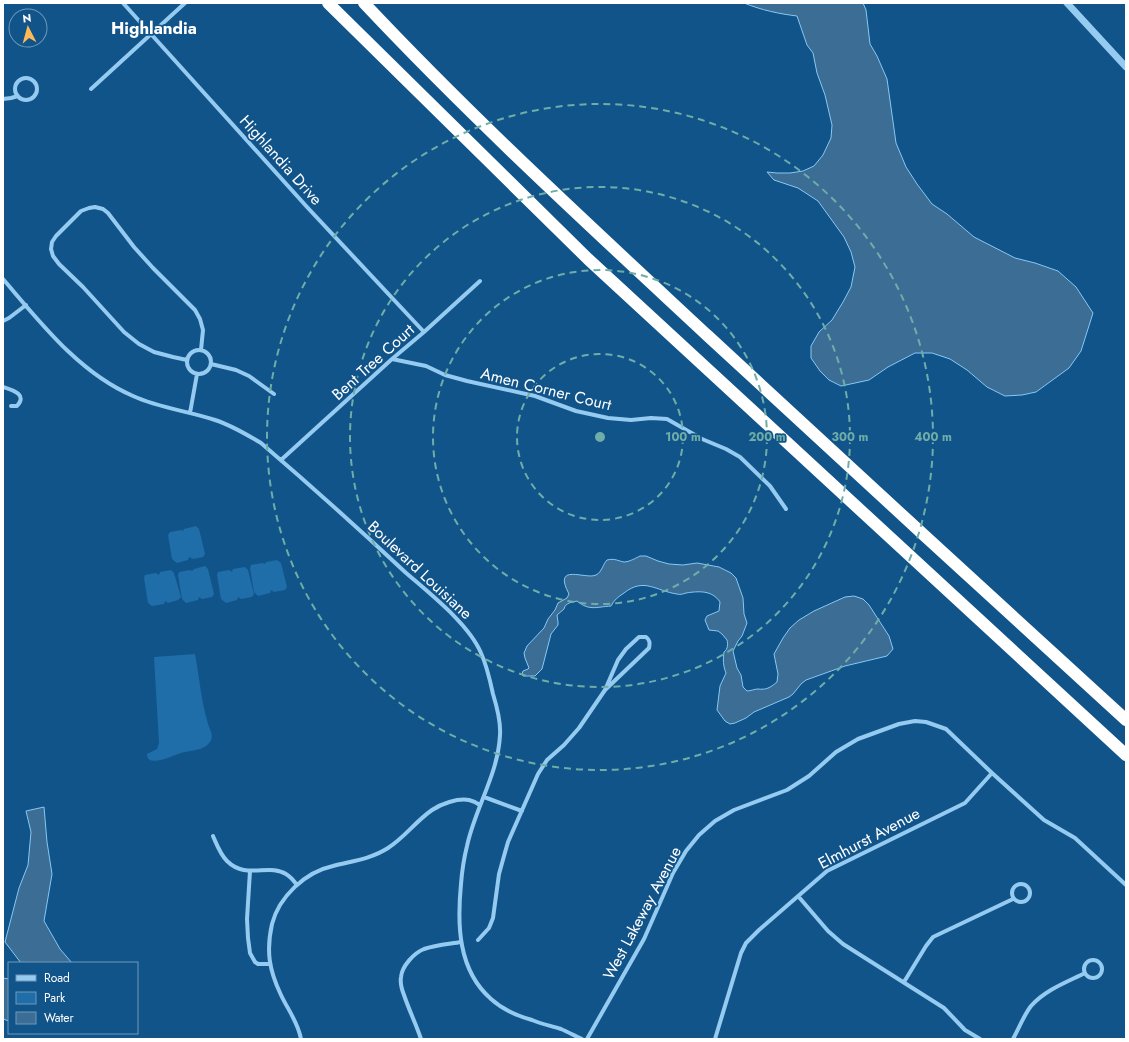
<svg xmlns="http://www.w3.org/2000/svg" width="1129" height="1042" font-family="Jost,sans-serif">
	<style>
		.green { fill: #1f6da9 }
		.water { fill: #3b6d95; stroke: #88c8f5 }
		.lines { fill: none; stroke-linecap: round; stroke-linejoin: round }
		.minor { stroke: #96cbf1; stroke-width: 4 }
		.tertiary { stroke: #96cbf1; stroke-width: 7 }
		.motorway { stroke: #fff; stroke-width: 12 }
		.ring { fill: none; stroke: #6fada8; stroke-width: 2; stroke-dasharray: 7 5 }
		.labels { text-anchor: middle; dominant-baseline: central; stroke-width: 3.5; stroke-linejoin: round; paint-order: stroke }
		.street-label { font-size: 16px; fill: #fff; stroke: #11548a }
		.neighbourhood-label { font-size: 17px; font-weight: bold; fill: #fff; stroke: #11548a }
		.centre { fill: #6fada8; stroke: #11548a; stroke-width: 2 }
		.ring-label { font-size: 12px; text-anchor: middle; font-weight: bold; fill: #6fada8; stroke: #11548a; stroke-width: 3.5; stroke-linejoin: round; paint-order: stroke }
	</style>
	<rect width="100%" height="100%" fill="#11548a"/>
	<path class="green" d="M196 526 199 529 205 554 203 557 193 559 189 557 188 560 177 563 172 559 168 535 170 532 181 530 183 531 184 529Z
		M277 560 281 563 287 587 285 590 274 592 271 590 270 593 258 596 254 592 250 568 251 565 262 563 265 564 266 562Z
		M205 566 208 569 214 594 212 597 202 599 199 597 198 600 186 603 182 599 178 575 179 572 190 570 192 571 194 569Z
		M245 567 248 570 254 594 252 597 241 599 238 597 237 600 226 603 221 599 217 575 218 572 229 570 232 572 233 569Z
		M171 570 174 573 181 597 178 600 168 603 165 601 164 604 152 606 148 603 144 578 145 575 156 573 159 575 160 572Z
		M195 654C199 675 201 699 207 720 208 727 214 734 211 740 206 751 191 750 181 753 174 755 147 769 147 754L157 749 159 743 154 657Z"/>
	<path class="water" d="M744 3H863L866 10 870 44 877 56 887 79 896 143 906 167 917 184 932 204 947 214 974 237 1015 258 1035 263 1058 271 1076 287 1093 313 1081 351 1069 368 1036 392 1022 395 1005 396 987 387 967 370 950 359 932 353H915L888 367 869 380 841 386 829 380 820 371 811 358V346L819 332 832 320 843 302 851 287 855 267 851 252 844 237 818 201 798 188 774 180 767 172 777 173H790L803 171 814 166 823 155 831 138 832 125 825 95 817 73 813 53 807 45 797 16C780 14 761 10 744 3Z
		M640 556H646L658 561 669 564 683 565 697 563 719 567 731 573 736 578 743 598 744 614 747 623 742 636 738 641 733 651 737 668 741 675 743 687 747 691C751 691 754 689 758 689 766 690 770 688 777 682L778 674 774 654 783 638 790 628 799 620 814 611 845 597 854 596 863 599 869 605 889 636 893 649 887 656 845 666 806 680 801 684 793 694 789 697 754 712 746 718 735 723 730 724 725 721 717 710 720 686 726 673C723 666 723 659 724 652 728 649 728 644 727 640L722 634 718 631 709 630 705 620 707 616 719 611 720 602C712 590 699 591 686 593 683 594 680 595 677 594 656 591 644 577 624 593 618 597 614 600 611 606 596 607 589 611 577 601 572 602 565 603 564 609L557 615 558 622V625L551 634 542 669 535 676H523L522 674 523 671 528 669 529 668 525 658 524 653 527 646 544 628 548 619 555 610 558 603 567 598 569 594C552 562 586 580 596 575 602 572 603 564 607 560 615 558 618 561 624 562 629 562 636 558 640 556Z
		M44 807 47 842 52 874 44 921 60 949 72 963H21L5 942 19 888 28 865 31 832 26 811Z
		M3 978 9 979V1021L3 1019Z"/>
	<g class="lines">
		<path class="minor" d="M123 3 307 207 424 332
			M15 89a11 11 0 1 1 22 0a11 11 0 1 1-22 0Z
			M91 89 185 3
			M3 99 11 98 18 96
			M3 279C40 322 79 373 133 396 159 408 188 411 215 420 231 425 246 434 261 443 310 485 358 528 405 572 429 593 469 624 481 653 487 666 490 680 493 694 497 707 501 721 500 735 498 775 475 808 467 846 464 858 462 871 461 884 457 925 458 970 491 999 502 1009 518 1016 532 1020 541 1024 552 1026 561 1029 568 1032 575 1036 582 1039
			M3 321 9 318 26 305
			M187 362a12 12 0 1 1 24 0a12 12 0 1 1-24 0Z
			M392 359 426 366 445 375 467 381 535 396 576 411 608 418 631 420 651 418 667 419 702 439 726 449 740 457 770 486 786 509
			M187 360 173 357 154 352 139 344 124 332 83 287 59 264 53 256 51 249 52 242 56 236 81 211 89 208 95 207 103 209 108 213 134 247 153 268 195 310 200 319 203 330 201 350
			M211 364 236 370 249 376 274 394
			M3 387C12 390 28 394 17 406H11
			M190 413 197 374
			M281 460 392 359 424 332 480 281
			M484 797 522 811
			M213 836C217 845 220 854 227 861 246 880 269 863 286 874 291 877 294 881 297 885
			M250 871 247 919 248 938 250 953 255 962 258 964H270
			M1012 893a9 9 0 1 1 18 0a9 9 0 1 1-18 0Z
			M798 896 828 931 843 944 944 1008 965 1030 980 1039
			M478 940 489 928 493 918 499 874 504 856 508 842 538 774 547 760 564 745 579 728 605 690 618 660 626 649 639 637H646C650 640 650 643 649 648L605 690
			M1084 969a9 9 0 1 1 18 0a9 9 0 1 1-18 0Z
			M904 982 926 946 933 937 1013 899
			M301 1039C298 1022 288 1010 281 995 269 970 266 951 272 924 279 897 305 872 333 866 352 861 371 859 388 848 404 838 416 821 432 810 441 804 457 798 469 800 473 801 477 803 480 805
			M421 1039C416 1024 409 1010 404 995 402 990 400 983 401 977 402 966 414 953 424 949 435 945 449 944 461 942
			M587 1039 644 939 673 873 686 851 699 835 715 821 734 810 787 790 809 776 836 752 858 739 899 724 915 721 926 722 946 729 992 773 1044 820 1075 838 1126 885
			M715 1039 741 953 746 943 759 930 827 871 965 803 992 773
			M1013 1039C1019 1028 1024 1015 1031 1006 1045 990 1067 982 1085 973"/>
		<path class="tertiary" d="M1067 3 1126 67"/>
		<path class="motorway" d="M328 3 588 259 1126 755
			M364 3C473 119 591 227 708 336 847 464 986 593 1126 720"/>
	</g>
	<g class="ring">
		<circle cx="600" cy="437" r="83"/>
		<circle cx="600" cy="437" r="167"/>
		<circle cx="600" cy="437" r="250"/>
		<circle cx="600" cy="437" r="333"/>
	</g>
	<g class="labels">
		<g class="street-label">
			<text transform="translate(281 160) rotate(48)">Highlandia Drive</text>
			<text transform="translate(373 362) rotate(-42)">Bent Tree Court</text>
			<text transform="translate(546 389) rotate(14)">Amen Corner Court</text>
			<text transform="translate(420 570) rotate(43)">Boulevard Louisiane</text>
			<text transform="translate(869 838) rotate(-28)">Elmhurst Avenue</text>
			<text transform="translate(642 913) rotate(-62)">West Lakeway Avenue</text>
		</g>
		<g class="neighbourhood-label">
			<text x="154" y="28">Highlandia</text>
		</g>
	</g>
	<circle cx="600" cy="437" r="6" class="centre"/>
	<g class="ring-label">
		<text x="683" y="441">100 m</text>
		<text x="767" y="441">200 m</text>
		<text x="850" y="441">300 m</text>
		<text x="933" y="441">400 m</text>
	</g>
	<rect width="1129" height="1042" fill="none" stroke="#ffffff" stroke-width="8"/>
	<rect x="8" y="962" width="130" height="72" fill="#11548a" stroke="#7098b9"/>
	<rect x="16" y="975" width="20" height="6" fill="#96cbf1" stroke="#7098b9"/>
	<text x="44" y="982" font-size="12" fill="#ffffff">Road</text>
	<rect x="16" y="992" width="20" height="12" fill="#1f6da9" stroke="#7098b9"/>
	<text x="44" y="1002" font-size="12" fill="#ffffff">Park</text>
	<rect x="16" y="1012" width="20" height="12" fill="#3b6d95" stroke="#7098b9"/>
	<text x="44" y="1022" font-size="12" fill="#ffffff">Water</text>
	<g transform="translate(28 28) rotate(354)"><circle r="19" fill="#11548a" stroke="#7098b9"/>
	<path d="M0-3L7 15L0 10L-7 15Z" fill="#ffba57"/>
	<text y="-6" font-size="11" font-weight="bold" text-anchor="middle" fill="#ffffff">N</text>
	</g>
</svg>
